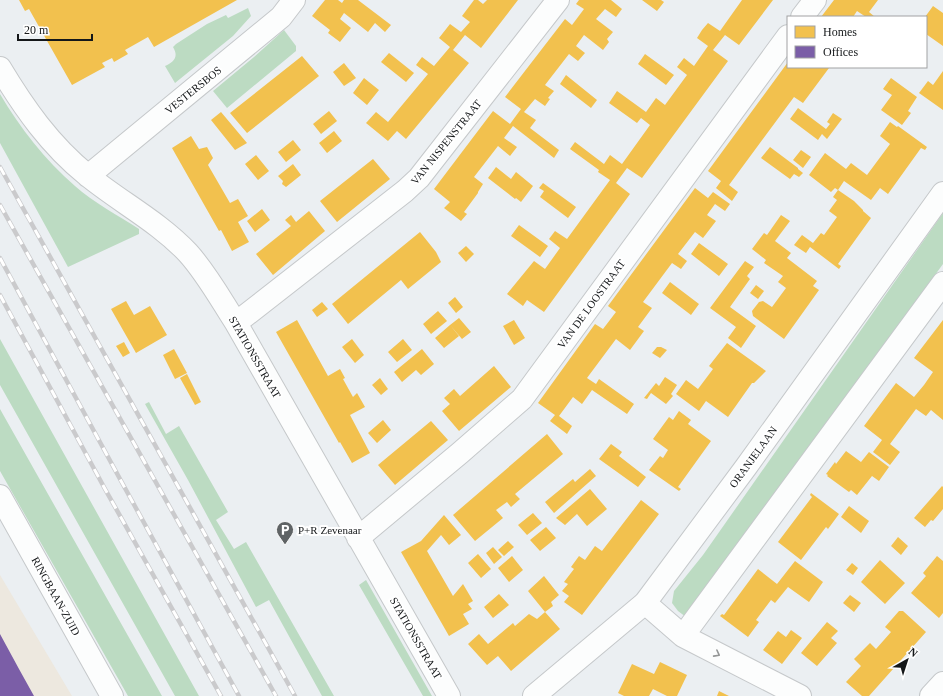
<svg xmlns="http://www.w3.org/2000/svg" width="943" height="696" font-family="Georgia,serif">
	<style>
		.industrial { fill: #ede8df }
		.green { fill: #bcdbc2 }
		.homes { fill: #f2c14e }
		.offices { fill: #7b5ea7 }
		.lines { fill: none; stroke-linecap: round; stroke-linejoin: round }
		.minor-casing { stroke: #c5c8ca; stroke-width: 24 }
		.tertiary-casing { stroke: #c5c8ca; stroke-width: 24 }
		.minor { stroke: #fcfdfd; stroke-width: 22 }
		.tertiary { stroke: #fcfdfd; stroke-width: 22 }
		.rail-casing { stroke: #cacacc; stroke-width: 4.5 }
		.rail { stroke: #fff; stroke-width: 3; stroke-dasharray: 9; stroke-linecap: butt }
		.oneway { stroke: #949696 }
		.labels { text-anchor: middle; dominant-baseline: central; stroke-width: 4; stroke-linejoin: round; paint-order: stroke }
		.street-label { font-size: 11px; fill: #141719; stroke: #fff }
		.poi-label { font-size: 11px; fill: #141719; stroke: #fff; text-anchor: start }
	</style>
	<rect width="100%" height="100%" fill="#ebeff2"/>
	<path class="industrial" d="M0 575 72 696H0Z"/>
	<path class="green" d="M248 8 251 16 233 36 175 83 165 66C174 62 179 57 173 47L176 44 207 24 226 15 228 18Z
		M284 30 296 46V51L227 108 213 91 254 57Z
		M0 94C20 128 45 160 75 186 93 202 119 216 139 229V234L68 267 0 143Z
		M943 213V264L686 617 678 611 672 603 674 591 703 555Z
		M0 339 199 696H175L0 385Z
		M149 402 166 434 179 426 228 512 216 520 234 549 246 542 334 696H322L269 600 256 607 188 480 145 404Z
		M0 409 162 696H128L0 471Z
		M366 580 432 696H423L359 585Z"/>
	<path class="homes" d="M19 0H237L154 47 148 37 125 50 128 54 114 62 112 58 102 63 105 67 72 85 29 9 25 11Z
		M325 0H338L342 3 344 0H358L391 25 385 32 375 23 368 32 344 13 340 19 351 28 340 42 328 33 330 30 312 16Z
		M474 0H478L483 4 487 0H518L481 48 465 35 453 50 469 63 406 139 397 131 388 141 366 123 376 112 388 122 428 74 416 65 422 57 434 66 450 47 439 38 450 24 461 32 470 22 462 16Z
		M579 0H611L622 9 616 17 605 9 596 19 613 32 607 39 609 42 603 50 584 35 576 46 585 53 578 61 569 54 545 85 554 91 548 98 550 99 545 106 535 99 524 112 536 120 530 128 559 150 554 158 513 126 504 138 517 147 510 156 498 146 474 177 483 184 478 192V193L464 212 467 214 461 221 444 208 450 202 434 189 493 111 510 124 521 109 505 97 565 19 572 25 584 9 576 4Z
		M642 0H661L664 2 657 11Z
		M742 0H773L739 45 725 35 713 50 728 61 642 178 627 168 616 183 630 194 544 312 527 300 523 306 507 294 534 261 545 269 560 248 549 239 555 231 567 239 610 180 598 172 599 170 570 149 575 142 604 164 610 155 622 164 650 125 641 118 637 123 609 103 617 91 646 112 656 98 665 105 687 75 677 67 684 58 694 66 708 46 697 38 702 30 708 23 720 31Z
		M834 0H878L869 12 875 17H866L857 11 853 17H821Z
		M933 6 943 13V46L926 34 925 17Z
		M389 53 414 73 406 82 381 62Z
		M645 54 674 75 666 85 638 64Z
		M302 56 319 76 247 133 230 113Z
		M788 62V67H827L829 68 803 103 794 97 729 185 738 192 732 201 716 188 721 181 708 171Z
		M344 63 356 78 344 86 333 72Z
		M943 71V110L919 93 928 81 933 85Z
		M566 75 597 100 591 108 560 84Z
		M364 78 379 90 367 105 353 93Z
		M891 78 917 97 908 111 911 113 902 125 881 110 892 95 883 89Z
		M798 108 826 129 830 124 827 122 833 113 842 119 827 139 822 134 818 140 790 119Z
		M329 111 337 121 321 134 313 124Z
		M221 112 247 143 235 150 211 120Z
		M890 122 897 127 898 126 927 147 925 150 921 148 888 194 880 188 871 200 844 181 838 190 835 188 831 192 809 175 825 153 846 169 851 163 867 175 890 144 880 136Z
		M334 131 342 141 327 153 319 143Z
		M191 136 199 149 207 147 213 158 208 165 230 203 238 199 248 216 238 222 249 242 232 251 221 230 219 231 172 148Z
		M293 140 301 150 286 162 278 152Z
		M770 147 798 168V169L803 173 799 177 794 174 790 179 761 158Z
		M801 150 811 157 803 168 793 160Z
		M256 155 269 171 258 180 245 164Z
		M373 159 390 179 337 222 320 201Z
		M293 164 301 175 286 187 282 184 283 181 278 176Z
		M496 167 511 179 516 172 533 186 521 202 516 198 515 199 488 178Z
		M543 183 576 207 568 218 540 197 544 191 539 188Z
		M695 188 708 198 713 192 730 204 725 211 715 204 707 215 716 221 703 238 695 232 678 254 687 261 681 269 672 263 643 302 652 308 638 327 644 331 630 350 616 339 587 378 596 384 599 379 634 404 627 414 592 390 582 404 573 397 559 416 572 426 567 434 550 421 555 415 538 403 595 324 603 329 616 312 608 306Z
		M838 190 854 201 863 210V211L871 218 838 264 841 266 839 269 810 247 806 253 794 245 802 235 813 243 821 233 824 235 837 217 829 211 837 200 833 197Z
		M262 209 270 220 255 232 247 221Z
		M309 211 325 231 273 275 256 254 291 226 285 220 291 215 296 222Z
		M781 215 790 221 775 241 791 253 787 258 817 281 813 286 819 290 784 339 753 316 752 311 759 302 763 301 772 307 786 288 778 282 783 276 764 263 766 260 752 249 764 233 767 235Z
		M519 225 548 246 540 257 511 236Z
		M420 232 436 252 441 262 408 289 401 280 348 324 332 304Z
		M699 243 728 264 719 276 691 254Z
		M466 246 474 254 466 262 458 253Z
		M745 261 754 267 747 276 750 279 730 307 756 326 741 348 728 338 736 327 710 308Z
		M670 282 699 304 691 315 662 293Z
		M756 285 764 291 758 299 750 293Z
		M455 297 463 307 456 313 448 303Z
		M126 301 134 315 150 306 167 335 136 353 111 309Z
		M322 302 328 309 317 317 312 310Z
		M438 311 447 321 431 334 423 324Z
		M459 318 471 332 462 339 450 325Z
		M297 320 328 376 340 369 345 378 343 379 353 397 357 393 365 407 350 415 370 453 352 463 340 442 339 443 276 332Z
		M514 320 525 338 514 345 503 326Z
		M943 320V420L931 410 926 416 916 409 890 444 900 452 890 465 873 452 882 440 864 426 896 383 914 397 924 385 933 372 914 358Z
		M450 325 459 336 444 348 435 338Z
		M352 339 364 355 355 363 342 347Z
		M403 339 412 350 397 362 388 352Z
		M124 342 130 353 123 357 116 346Z
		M727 343 766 371 754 383H752L728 417 706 401 699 411 676 394 686 380 698 389 713 369 709 366Z
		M657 347H661L667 350 660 358 652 353Z
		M174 349 187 373 175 379 163 355Z
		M422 349 434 364 421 375 416 370 402 382 394 372Z
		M494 366 511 387 459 431 442 411 450 404 444 398 454 389 460 396Z
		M187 374 201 402 195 405 180 378Z
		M665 377 677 385 671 394 673 396 666 404 651 393 647 399 644 398 656 383 659 386Z
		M380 378 388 389 381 395 372 385Z
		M679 411 691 420 688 424 711 441 678 487 681 489 679 491 649 470 660 456 663 458 668 450 653 439 669 417 673 420Z
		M383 420 391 430 377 443 368 433Z
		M431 421 448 440 395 485 378 465Z
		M547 434 563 454 515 494 520 499 511 507 507 502 496 510 503 518 475 541 453 515Z
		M611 444 622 452 619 456 646 477 638 487 599 459Z
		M846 451 861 462 869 452 889 467 879 481 872 476 857 495 851 490 849 492 827 476 828 475 826 474 835 462 836 464Z
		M590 469 596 476 554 513 545 502 573 479 575 482Z
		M942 486 943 487V509L933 521 931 520 925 527 914 518Z
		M590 489 607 509 587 526 577 514 565 525 556 518Z
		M811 493 839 514 828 529 826 527 801 560 778 542 812 497 810 495Z
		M641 500 659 514 582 615 564 602 569 596 562 591 568 584 564 582 574 569 571 567 579 556 585 560 595 546 602 551Z
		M849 506 869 521 861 533 841 517Z
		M533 513 542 523 527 535 518 525Z
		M444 515 461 535 449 545 441 535 427 551 453 596 463 584 473 601 468 604 472 609 463 614 469 624 449 636 401 552 421 541Z
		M546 527 556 538 540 551 530 540Z
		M898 537 908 546 901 555 891 546Z
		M508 541 514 547 504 556 498 550Z
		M493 547 502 557 494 564 486 553Z
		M478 554 491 569 481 578 468 563Z
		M512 556 523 570 509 582 498 568Z
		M937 556 943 561V613L939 618 911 593 926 576 923 573Z
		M880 560 905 583 885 604 861 582Z
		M795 561 823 582 809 602 788 587 775 603 771 600 756 620 759 622 748 637 720 616 722 614 724 615 758 569 777 584Z
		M852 563 858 568 853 575 846 570Z
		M544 576 559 595 551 602 553 606 545 612 528 591Z
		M499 594 509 605 493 618 484 607Z
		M850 595 861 603 854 612 843 603Z
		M899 611H903L926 632 869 696H862L846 682 861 666 854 659 870 643 876 649 891 632 885 627Z
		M545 612 560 629 511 671 498 656 487 665 468 644 479 634 488 644 513 623 515 626 529 614 537 619Z
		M827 622 838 631 831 638 837 643 817 666 801 653Z
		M791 630 802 638 782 664 763 650 778 631 786 637Z
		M660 662 687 675 677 696H667L653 689 649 696H624L618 693 632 664 654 674Z
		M719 691 729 696H717Z"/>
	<path class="offices" d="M0 634 19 669 34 696H0Z"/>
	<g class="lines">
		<defs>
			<path id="minor" d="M802 17 815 0
				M0 68C24 108 50 145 87 175 120 202 159 222 188 253 207 274 221 300 236 323L449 696
				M88 176 281 17 294 0
				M236 323 405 191 419 178 558 0
				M358 538 460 453 522 399 788 36
				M645 603 683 636 800 696
				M683 636 943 283
				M931 696 943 683"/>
			<path id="tertiary" d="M0 496 112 696
				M534 696 645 603 746 467 943 193"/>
		</defs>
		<use href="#minor" class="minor-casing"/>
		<use href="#tertiary" class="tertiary-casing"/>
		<use href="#minor" class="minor"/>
		<use href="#tertiary" class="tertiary"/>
		<defs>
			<path id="rail" d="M0 167 295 696
				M0 205 276 696
				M0 258 120 479 239 696
				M0 295 105 489 221 696"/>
		</defs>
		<use href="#rail" class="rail-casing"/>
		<use href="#rail" class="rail"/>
	</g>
	<defs><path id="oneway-chevron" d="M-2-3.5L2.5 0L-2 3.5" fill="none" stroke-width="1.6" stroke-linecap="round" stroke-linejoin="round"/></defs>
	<use class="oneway" href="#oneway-chevron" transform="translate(717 654) rotate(28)"/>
	<defs>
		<symbol id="parking-pin" viewBox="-11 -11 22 30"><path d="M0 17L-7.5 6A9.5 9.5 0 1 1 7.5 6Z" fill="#5f6365" stroke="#fff"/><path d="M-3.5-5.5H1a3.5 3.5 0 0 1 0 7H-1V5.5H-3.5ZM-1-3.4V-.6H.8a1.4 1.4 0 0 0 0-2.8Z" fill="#fff"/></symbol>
	</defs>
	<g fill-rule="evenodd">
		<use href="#parking-pin" x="275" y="520" width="20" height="27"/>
	</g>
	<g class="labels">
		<g class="street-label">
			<text transform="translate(193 90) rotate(-39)">VESTERSBOS</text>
			<text transform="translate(446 142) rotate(-51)">VAN NISPENSTRAAT</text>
			<text transform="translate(591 304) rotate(-54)">VAN DE LOOSTRAAT</text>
			<text transform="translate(255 357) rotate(60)">STATIONSSTRAAT</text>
			<text transform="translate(753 457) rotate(-54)">ORANJELAAN</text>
			<text transform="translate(56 596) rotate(61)">RINGBAAN-ZUID</text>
			<text transform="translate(416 638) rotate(60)">STATIONSSTRAAT</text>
		</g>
		<g class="poi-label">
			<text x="298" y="530">P+R Zevenaar</text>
		</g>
	</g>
	<rect x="787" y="16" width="140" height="52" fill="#ffffff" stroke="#a1a2a3"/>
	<rect x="795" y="26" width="20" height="12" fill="#f2c14e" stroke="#a1a2a3"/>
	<text x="823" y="36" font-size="12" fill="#141719">Homes</text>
	<rect x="795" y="46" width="20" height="12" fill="#7b5ea7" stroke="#a1a2a3"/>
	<text x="823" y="56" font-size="12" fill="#141719">Offices</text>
	<g transform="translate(907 660) rotate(39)" stroke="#ffffff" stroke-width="3" paint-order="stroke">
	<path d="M0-3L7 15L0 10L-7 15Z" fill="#141719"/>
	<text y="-6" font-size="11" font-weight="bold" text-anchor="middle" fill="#141719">N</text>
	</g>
	<path d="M18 34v6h74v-6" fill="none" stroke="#141719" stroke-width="2"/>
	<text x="24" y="34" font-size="12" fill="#141719" stroke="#ffffff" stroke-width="3" paint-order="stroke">20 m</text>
</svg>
